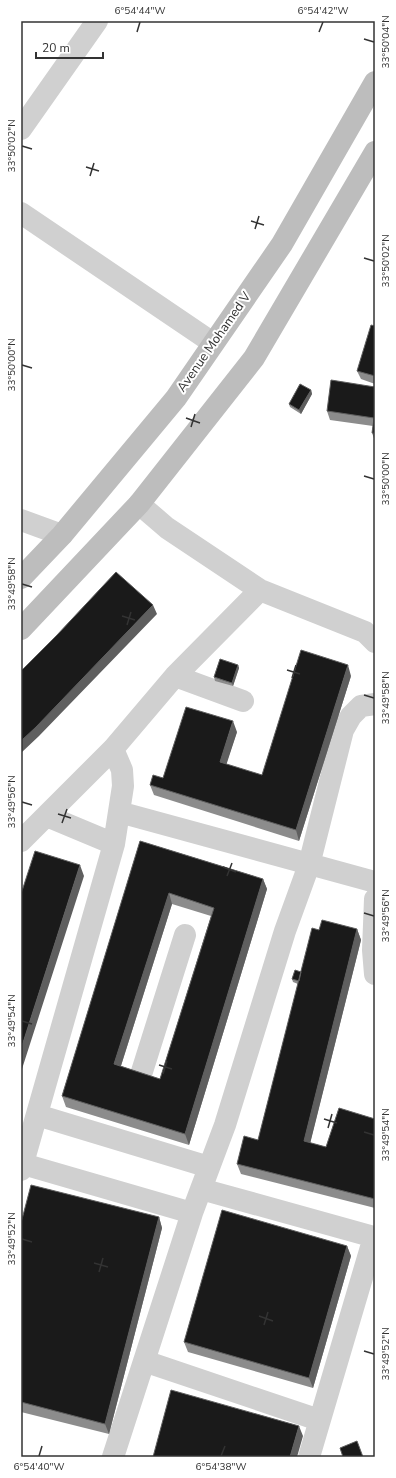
<svg xmlns="http://www.w3.org/2000/svg" width="396" height="1478" font-family="'Nunito Sans',sans-serif">
	<style>
		.lines { fill: none; stroke-linecap: round; stroke-linejoin: round }
		.street { stroke: #d0d0d0; stroke-width: 22 }
		.secondary { stroke: #bdbdbd; stroke-width: 22 }
		.wall { fill: #8c8c8c; fill-rule: evenodd }
		.shaded-wall { fill: #5f5f5f }
		.building { fill: #1a1a1a; stroke: #5f5f5f; fill-rule: evenodd }
		.ticks { fill: none; stroke: #333; stroke-width: 1.5 }
		.labels { text-anchor: middle; dominant-baseline: central; stroke-width: 4; stroke-linejoin: round; paint-order: stroke }
		.street-label { font-size: 13px; fill: #333; stroke: #fff }
		.neatline { fill: none; stroke: #333; stroke-width: 1.5 }
		.ticks-label { font-size: 10px; text-anchor: middle; fill: #333 }
	</style>
	<rect width="100%" height="100%" fill="#fff"/>
	<g class="lines">
		<path class="street" d="M21 129 97 21
			M21 213 213 343
			M139 504 167 528 260 590 365 632 375 642
			M21 520 62 535
			M175 676 243 701
			M119 812 375 882
			M47 816 114 844
			M21 841 113 749 175 676 260 590
			M375 899 373 950 375 974
			M139 1081 185 935
			M37 1115 209 1167
			M23 1164 192 1213
			M21 1170 114 844 123 786 122 770 113 749
			M201 1189 374 1237 309 1457
			M144 1361 319 1420
			M113 1457 192 1213 225 1125 285 931 309 865 343 730 351 716 361 706 375 704"/>
		<path class="secondary" d="M21 578 62 535 176 398 282 244 375 82
			M21 629 139 504 254 358 375 152"/>
	</g>
	<path class="wall" d="M375 326V384L361 379 357 371Z
		M375 387V441L372 433 373 426 330 420 327 411Z
		M311 390 312 394 301 414 290 407 289 404Z
		M238 665 239 668 233 686 215 681 214 677Z
		M351 676 299 841 154 795 150 785 163 778 237 732 226 764 262 775Z
		M140 841 263 879 267 889 189 1145 66 1107 62 1096ZM172 904 211 916 160 1079 121 1066Z
		M357 929 361 940 310 1143 326 1147 375 1119V1208L241 1174 237 1164 258 1140 298 984 293 982 292 979 301 972 319 930Z
		M159 1217 162 1228 109 1434 21 1412V1223Z
		M347 1246 351 1256 313 1388 188 1352 184 1342Z"/>
	<path class="shaded-wall" d="M311 390 312 394 301 414 299 410Z
		M153 605 157 614 39 736 21 753V741Z
		M238 665 239 668 233 686 232 683Z
		M348 665 351 676 299 841 296 830Z
		M233 721 237 732 224 772 220 762Z
		M80 865 84 876 21 1072V1049Z
		M263 879 267 889 189 1145 185 1134Z
		M169 893 172 904 118 1075 114 1064Z
		M357 929 361 940 308 1152 304 1141Z
		M159 1217 162 1228 109 1434 105 1424Z
		M347 1246 351 1256 313 1388 309 1378Z
		M299 1426 303 1436 297 1457H290Z"/>
	<path class="building" d="M371 325 375 326V376L357 371Z
		M331 380 375 387V433H372L374 418 327 411Z
		M300 384 311 390 299 410 289 404Z
		M116 572 153 605 36 727 21 741V671L57 635Z
		M301 650 348 665 296 830 150 785 153 775 163 778 186 707 233 721 220 762 262 775Z
		M220 659 238 665 232 683 214 677Z
		M140 841 263 879 185 1134 62 1096ZM169 893 214 908 160 1079 114 1064Z
		M35 851 80 865 21 1049V894Z
		M322 920 357 929 304 1141 326 1147 339 1108 375 1119V1199L237 1164 244 1136 258 1140 312 928 319 930Z
		M295 970 301 972 299 981 292 979Z
		M31 1185 159 1217 105 1424 21 1402V1223Z
		M222 1210 347 1246 309 1378 184 1342Z
		M171 1390 299 1426 290 1457H153Z
		M357 1441 363 1457H343L340 1448Z"/>
	<path class="ticks" d="M137 32 140 22M319 32 323 22M364 39 374 42M22 146 32 149M86 167 99 171M90 176 94 163M251 221 264 225M255 229 259 216M364 258 374 261M22 365 32 368M186 418 200 423M191 427 195 414M364 476 374 479M22 584 32 587M122 616 135 620M127 625 131 612M287 670 300 674M292 678 296 665M364 695 374 698M22 802 32 805M58 814 71 818M62 823 67 809M223 867 236 872M227 876 232 863M364 913 374 916M22 1021 32 1024M159 1065 172 1069M163 1074 167 1061M324 1119 337 1123M328 1128 332 1114M364 1132 374 1135M22 1239 32 1242M94 1263 108 1267M99 1272 103 1258M259 1316 273 1321M264 1325 268 1312M364 1351 374 1354M39 1456 42 1446M221 1456 225 1446"/>
	<g class="labels">
		<g class="street-label">
			<text transform="translate(214 342) rotate(-55)">Avenue Mohamed V</text>
		</g>
	</g>
	<rect width="396" height="1478" fill="none" stroke="#ffffff" stroke-width="44"/>
	<path d="M36 52v6h67v-6" fill="none" stroke="#333333" stroke-width="2"/>
	<text x="42" y="52" font-size="12" fill="#333333" stroke="#ffffff" stroke-width="3" paint-order="stroke">20 m</text>
	<rect x="22" y="22" width="352" height="1434" class="neatline"/>
	<g class="ticks-label">
		<text x="140" y="14">6°54'44"W</text>
		<text x="323" y="14">6°54'42"W</text>
		<text transform="translate(385 42) rotate(-90)" y="4">33°50'04"N</text>
		<text transform="translate(11 146) rotate(-90)" y="4">33°50'02"N</text>
		<text transform="translate(385 261) rotate(-90)" y="4">33°50'02"N</text>
		<text transform="translate(11 365) rotate(-90)" y="4">33°50'00"N</text>
		<text transform="translate(385 479) rotate(-90)" y="4">33°50'00"N</text>
		<text transform="translate(11 584) rotate(-90)" y="4">33°49'58"N</text>
		<text transform="translate(385 698) rotate(-90)" y="4">33°49'58"N</text>
		<text transform="translate(11 802) rotate(-90)" y="4">33°49'56"N</text>
		<text transform="translate(385 916) rotate(-90)" y="4">33°49'56"N</text>
		<text transform="translate(11 1021) rotate(-90)" y="4">33°49'54"N</text>
		<text transform="translate(385 1135) rotate(-90)" y="4">33°49'54"N</text>
		<text transform="translate(11 1239) rotate(-90)" y="4">33°49'52"N</text>
		<text transform="translate(385 1354) rotate(-90)" y="4">33°49'52"N</text>
		<text x="39" y="1470">6°54'40"W</text>
		<text x="221" y="1470">6°54'38"W</text>
	</g>
</svg>
